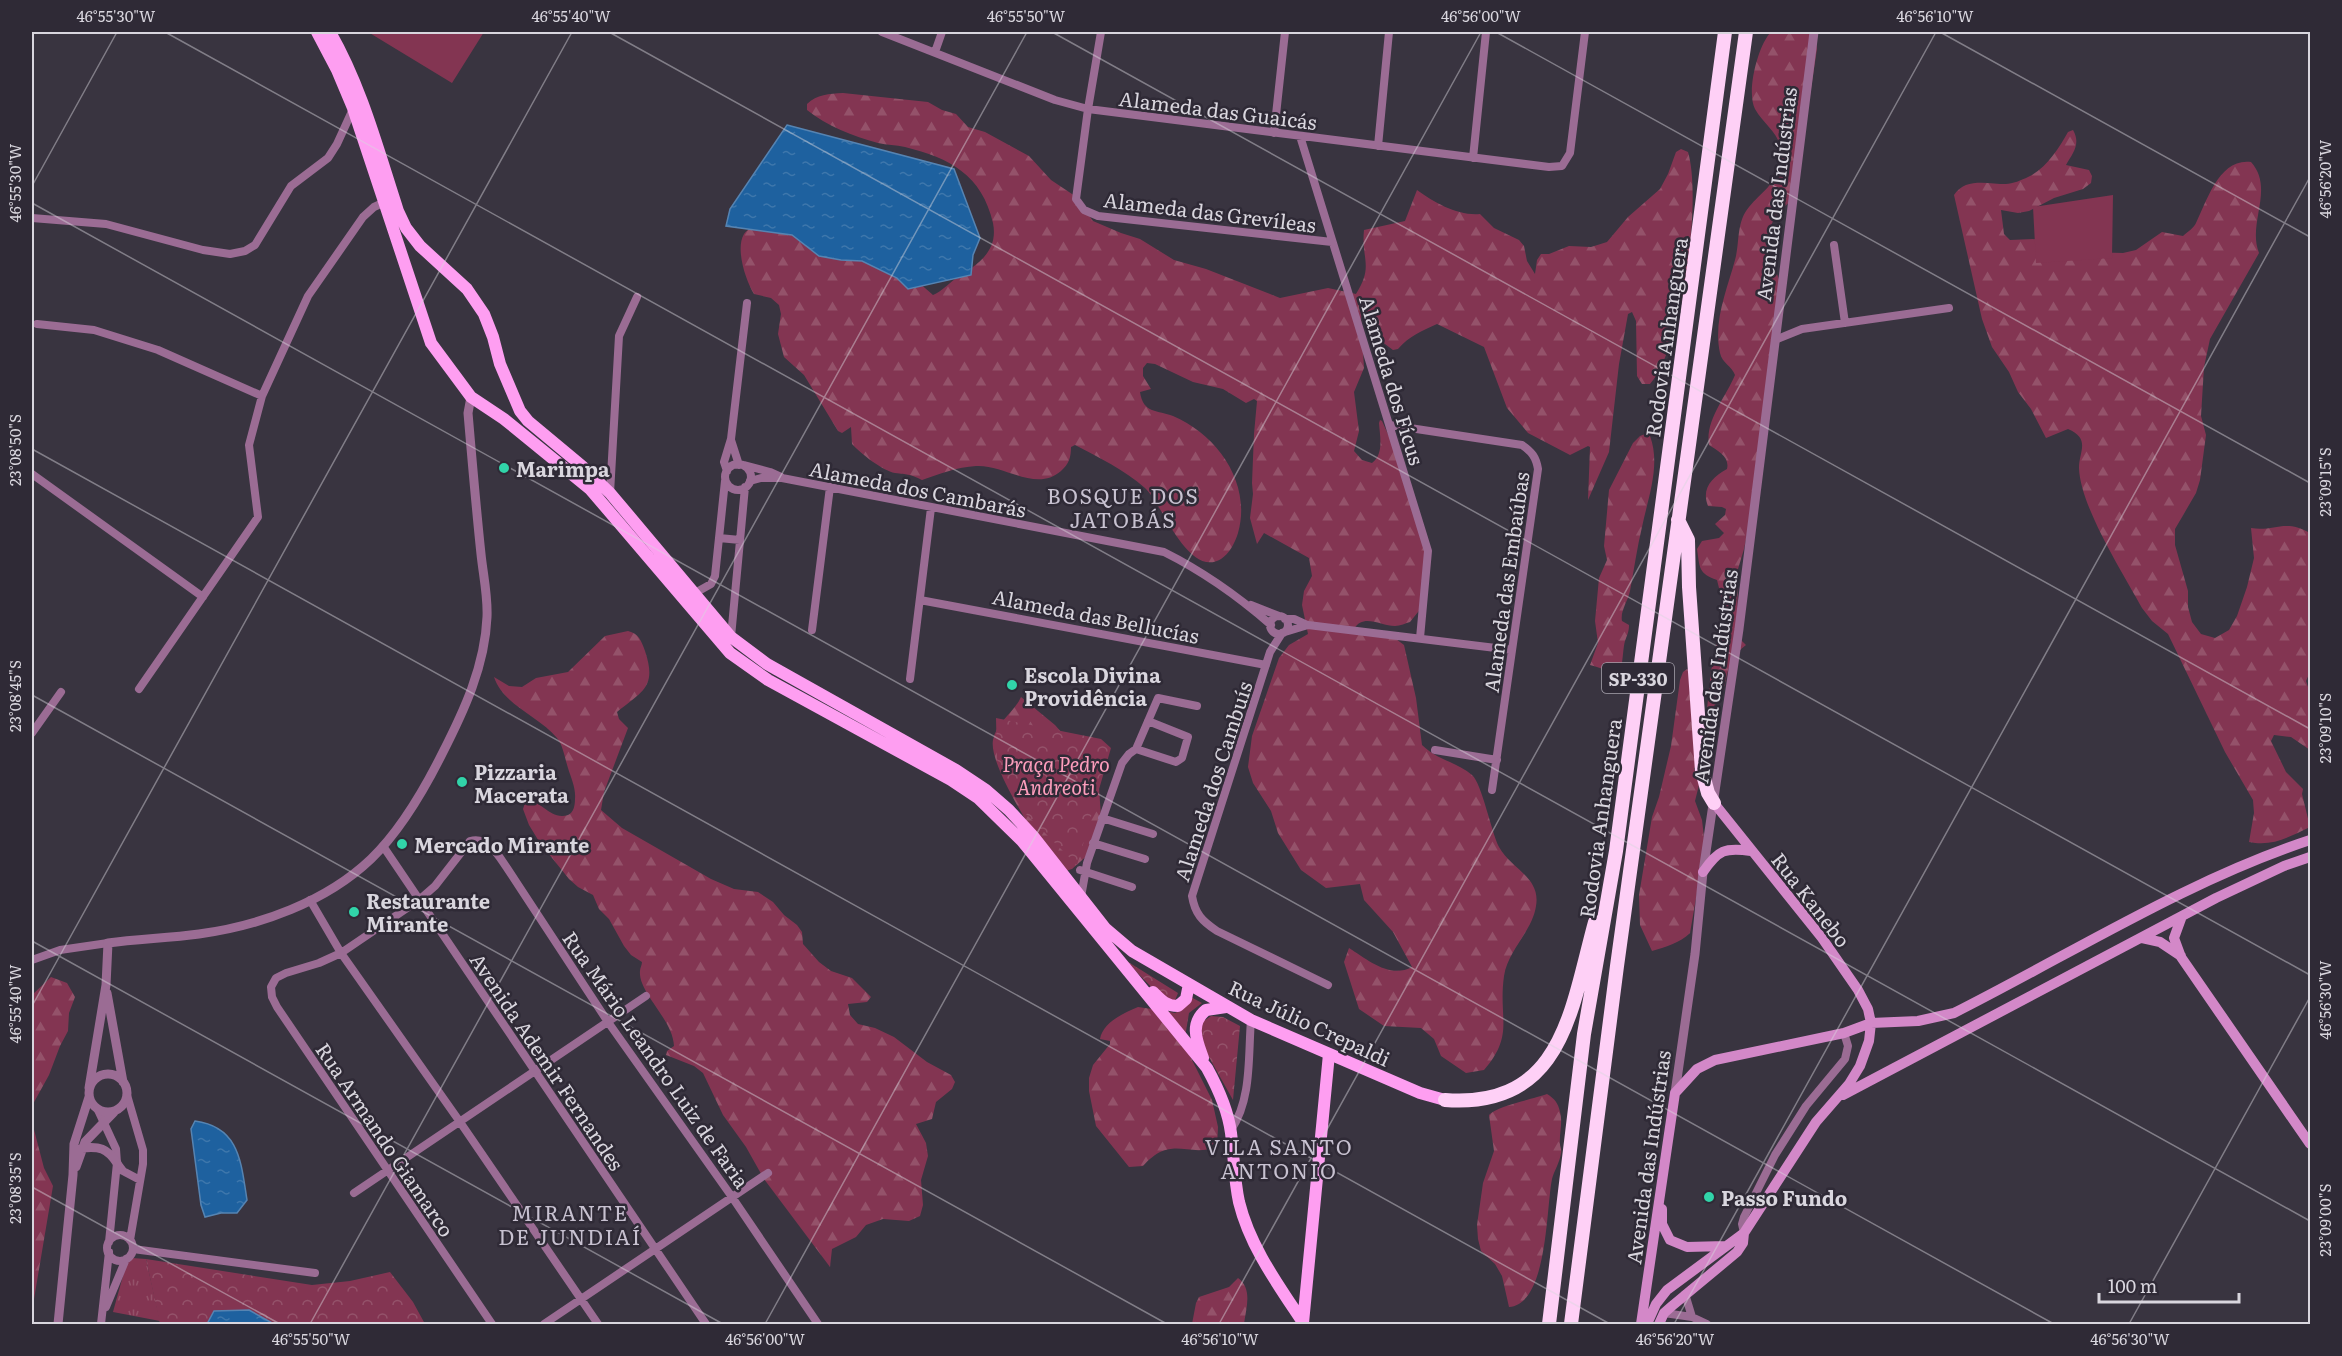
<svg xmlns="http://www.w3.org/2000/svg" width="2342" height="1356" font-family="Literata,serif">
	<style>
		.grass { fill: url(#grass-tufts) }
		.forest { fill: url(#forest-firs) }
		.park { fill: url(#park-crowns) }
		.garden { fill: #833552 }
		.water { fill: url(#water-ripples); stroke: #5684b2; stroke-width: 1.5 }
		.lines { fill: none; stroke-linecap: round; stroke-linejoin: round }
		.minor { stroke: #9b6c94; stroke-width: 8 }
		.tertiary { stroke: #9b6c94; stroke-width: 9 }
		.secondary { stroke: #d388c8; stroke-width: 10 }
		.primary { stroke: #fe9ef1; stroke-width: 12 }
		.motorway { stroke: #fed0f6; stroke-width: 14 }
		.ticks { fill: none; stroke: #d9d6de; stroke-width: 1.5; stroke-opacity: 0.45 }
		.poi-dot { fill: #31d4a9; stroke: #2f2a36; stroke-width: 2 }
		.labels { text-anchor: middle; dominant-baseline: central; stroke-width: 5; stroke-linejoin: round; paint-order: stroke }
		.shield { fill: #2f2a36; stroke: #a6a2ac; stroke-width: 1.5 }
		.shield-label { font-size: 18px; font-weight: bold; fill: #d9d6de }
		.street-label { font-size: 20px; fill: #d9d6de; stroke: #2f2a36 }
		.poi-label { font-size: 20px; font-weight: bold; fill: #d9d6de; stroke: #2f2a36; text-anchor: start }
		.park-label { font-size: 20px; font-style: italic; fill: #fd9dbc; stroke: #2f2a36 }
		.neighbourhood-label { font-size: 21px; letter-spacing: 1.5px; fill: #c7c1d0; stroke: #2f2a36 }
		.neatline { fill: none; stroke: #d9d6de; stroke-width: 2 }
		.ticks-label { font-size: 15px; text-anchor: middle; fill: #d9d6de }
	</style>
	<defs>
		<pattern id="grass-tufts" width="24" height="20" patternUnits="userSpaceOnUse" patternTransform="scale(1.5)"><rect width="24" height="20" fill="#833552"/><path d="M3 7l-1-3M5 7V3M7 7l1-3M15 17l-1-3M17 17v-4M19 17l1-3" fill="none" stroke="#94526a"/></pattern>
		<pattern id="forest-firs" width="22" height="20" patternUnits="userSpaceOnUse" patternTransform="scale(1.5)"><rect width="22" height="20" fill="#833552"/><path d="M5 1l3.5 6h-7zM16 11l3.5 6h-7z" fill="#94526a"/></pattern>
		<pattern id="park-crowns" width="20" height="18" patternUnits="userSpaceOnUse" patternTransform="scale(1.5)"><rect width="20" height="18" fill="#833552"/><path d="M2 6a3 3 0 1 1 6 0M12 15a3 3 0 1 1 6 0" fill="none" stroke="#94526a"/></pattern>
		<pattern id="water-ripples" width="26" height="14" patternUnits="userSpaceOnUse" patternTransform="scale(1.5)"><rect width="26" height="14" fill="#1e619f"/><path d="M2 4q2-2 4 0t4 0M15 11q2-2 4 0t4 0" fill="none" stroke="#3e77ac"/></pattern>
	</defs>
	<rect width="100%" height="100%" fill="#393440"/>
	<path class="grass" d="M132 1258 146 1259 160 1321 113 1312 126 1265Z"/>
	<path class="forest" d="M1771 32H1815L1817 49 1796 187C1790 205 1789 201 1778 214 1760 235 1772 260 1780 282L1759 476 1744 549 1738 569 1737 636 1746 645C1719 665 1732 690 1712 708L1707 709 1711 671 1722 618 1723 604 1717 580C1698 573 1700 568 1697 549L1702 541 1719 538 1724 533 1715 524 1725 515 1726 509 1722 507 1708 506C1701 489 1712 477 1727 469 1730 457 1718 451 1709 445 1705 420 1726 397 1735 375 1732 366 1722 363 1720 353 1713 321 1727 290 1735 260 1740 243 1736 222 1749 207 1762 191 1778 183 1781 160 1784 135 1766 128 1755 109 1746 92 1758 45 1771 32Z
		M843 93 928 102 942 110 956 114 968 127 985 132 1029 156 1051 180 1075 196 1093 221 1121 233 1140 239 1174 260 1206 269 1280 298 1328 288 1356 294C1374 266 1361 259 1364 230L1405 221 1417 190C1435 203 1458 216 1480 214L1494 228 1519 240 1524 246 1527 261 1535 274 1537 260 1541 254H1549L1569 246 1591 247 1607 242 1628 217 1660 189 1668 174 1676 152 1681 149 1688 152C1702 199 1683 347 1650 384H1642L1637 376 1636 321 1632 312 1628 314 1619 364 1609 452 1588 500 1590 447 1588 446 1570 455 1528 433 1507 408 1484 347 1437 324C1422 331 1409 336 1398 349L1393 350 1381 341 1366 316 1362 315 1361 318 1364 368 1354 392 1359 431 1354 451 1362 460 1372 463C1384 454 1380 437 1379 423L1380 420 1382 421 1407 476 1425 547 1422 607 1410 622C1406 623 1400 626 1395 626 1381 626 1363 613 1354 629L1396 639 1404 645 1416 698 1422 745C1437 760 1457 762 1472 775 1482 784 1491 831 1499 847 1511 869 1541 877 1536 906 1532 932 1508 950 1504 976 1498 1019 1515 1034 1484 1070L1466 1073 1441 1056 1434 1039 1421 1028 1384 1026 1359 1009 1344 962 1349 948C1368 960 1390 979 1412 967L1393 932 1364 900 1360 884 1326 888 1301 870 1278 833 1271 811 1253 783 1248 767 1252 736 1279 658 1289 645 1308 634 1302 605 1304 591 1312 576 1309 558 1264 533 1257 544 1250 518 1253 494 1252 483 1254 434 1257 401 1254 399 1246 403 1223 389 1193 382 1155 364 1147 363 1143 368V376L1151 389 1140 392C1143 414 1158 410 1173 416 1218 435 1252 484 1238 533 1235 543 1229 554 1221 559 1188 579 1162 503 1145 488 1125 470 1098 457 1075 445L1071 447C1071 457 1069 464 1061 471 1036 493 1004 464 976 466 957 467 939 474 922 480 908 473 908 475 895 473 883 471 860 453 852 444L851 427 842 433 838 431 804 375 784 357 778 334 781 314 779 305 771 298 754 294C746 281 735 249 744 234 750 226 761 225 770 223L894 261 933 295C942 291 947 285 955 279 975 266 999 253 993 223 982 175 950 158 905 147 896 145 887 145 878 143 853 136 827 126 807 110V104C817 94 829 94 843 93Z
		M2073 130C2081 144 2073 153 2066 165L2089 170 2092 176 2091 183 2083 189 2054 198 2029 211 2018 213 2001 210 2004 234 2010 240 2037 239 2085 252 2123 253 2136 250 2162 232 2183 236C2187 232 2194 228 2196 223 2207 201 2219 158 2251 162 2275 189 2247 223 2259 253L2210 339 2204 367 2201 416 2206 435 2200 480 2196 493 2175 529V545L2188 591V607L2192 622 2201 634 2215 638 2229 630 2237 616 2247 587 2254 558 2251 528C2274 532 2285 518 2310 533V672L2306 681 2310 693V750L2291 737 2274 735 2271 741 2286 772 2303 789 2302 794 2310 827C2289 837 2272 847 2249 842L2254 813 2253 800 2225 752 2168 634 2152 621 2142 608C2123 573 2080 506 2079 468 2079 451 2091 439 2068 429L2046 438 2031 409 2018 392 2009 372 1992 347 1982 319 1954 195C1965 177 1989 184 2006 184 2012 184 2022 180 2028 177 2046 169 2059 148 2068 132Z
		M1645 434 1650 436C1661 465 1648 498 1642 527 1637 548 1634 569 1630 591 1628 601 1620 611 1622 621L1629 625C1629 632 1627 635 1625 641 1623 648 1623 660 1621 668 1611 672 1600 668 1590 665L1598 643 1595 621 1599 578 1607 560 1604 546 1609 490 1633 443 1640 436Z
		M628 631C639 634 641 640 645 651 657 687 643 691 617 712L619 719 628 728 604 792 601 810 622 828 711 879 734 889 758 892 773 902 784 915 797 925 802 932 803 944 819 962 831 971 852 978 871 997 867 1002 848 1004 850 1015 858 1024 875 1028 894 1037 927 1062 951 1075 955 1082 952 1089 936 1102 932 1119 916 1124 926 1143 928 1156 921 1180 923 1205 920 1216 909 1221 883 1219 866 1225 856 1237 832 1249 830 1267 764 1179 746 1147 723 1115 703 1073 694 1066 666 1055 667 1051 674 1046C673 1019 638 993 640 971 640 968 642 965 642 962L631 955 624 946 609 919 599 909 593 895 578 887 569 879 540 843 529 825 523 809 526 800C540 800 549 817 563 816 573 816 575 807 575 799 576 788 571 778 568 768 565 759 563 745 557 738 539 716 503 705 494 677L509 686 522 687 536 678 568 672 605 636Z
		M1687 669 1693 674 1696 767 1694 768 1699 785 1695 801 1702 820 1705 846 1690 933C1680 943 1665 947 1652 951L1640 925 1639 895 1652 817 1659 797 1671 746 1680 680 1683 672Z
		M1021 697 1055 725 1098 774 1101 816 1089 854 1072 869 1059 873C1043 847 988 767 993 740 997 721 1014 713 1021 697Z
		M51 977 67 983 75 997 69 1013 68 1031 60 1046 49 1075 33 1104 32 1112V995Z
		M1138 1007 1152 1009 1183 1042 1212 1100 1218 1127 1217 1147C1186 1158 1172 1134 1143 1166L1129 1167 1096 1126 1089 1091V1078L1093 1065 1110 1044V1041L1100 1039C1103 1022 1124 1013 1138 1007Z
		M1547 1094C1555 1099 1558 1103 1560 1112 1563 1123 1559 1133 1560 1144 1560 1147 1562 1150 1561 1153 1560 1162 1554 1171 1552 1179 1546 1208 1548 1304 1509 1307L1502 1276 1495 1264 1481 1251 1478 1239 1477 1225 1483 1183 1494 1151 1489 1115C1496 1106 1534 1099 1547 1094Z
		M32 1122 44 1168 53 1186 32 1311Z
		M1238 1278C1253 1289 1246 1308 1244 1324H1192L1196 1303 1199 1297 1229 1287Z"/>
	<path class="park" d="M996 718 1101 739 1111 748 1077 865 1025 813 997 759Z
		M1125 960 1178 993 1174 1003 1156 992Z
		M1189 996 1202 1003 1189 1013 1185 1037 1165 1011 1175 1013 1182 1009Z
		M1211 1016 1223 1017 1240 1026 1233 1100 1201 1043V1023Z
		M146 1259 312 1285 350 1281 390 1272 413 1302 425 1324H160Z"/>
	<path class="garden" d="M368 32H484L452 83Z
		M2113 195 2112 258 2036 263 2033 207Z"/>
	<path class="water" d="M787 125 954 169 980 238 973 255 971 275 908 289 897 278 862 261 841 260 819 256 792 235 726 226 730 209Z
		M195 1121C240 1127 241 1163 247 1200L237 1213H221L205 1217 201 1205 191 1129Z
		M249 1310 274 1324H207L214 1311Z"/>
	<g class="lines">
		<path class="minor" d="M882 32 1055 100 1088 109 1549 167 1562 166 1570 153 1585 32
			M1101 32 1088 109 1076 199 1084 210 1098 216 1332 242
			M935 52 942 32
			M1274 133 1285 32
			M1300 136 1428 551 1420 638
			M1378 146 1389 32
			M1473 158 1486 32
			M32 218 106 224 203 250 230 254 245 251 255 245 291 186 328 158 337 144 353 109
			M1834 245 1845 323
			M37 324 94 330 158 350 262 396
			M1775 340 1802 329 1949 308
			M1390 425 1522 445C1532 452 1536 457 1538 469L1492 790
			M731 440 739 465
			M725 477a13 13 0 1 1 26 0a13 13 0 1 1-26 0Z
			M744 465 770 472 781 477
			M727 471 724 462 731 439 747 303
			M32 474 203 597
			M750 481 761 478H782L1164 552C1202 571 1239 597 1271 625
			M610 493 619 336 637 297
			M719 538 740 540
			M695 593 711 584 715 576 725 481
			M920 600 1266 665
			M1251 605 1279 616
			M1270 625a9 9 0 1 1 18 0a9 9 0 1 1-18 0Z
			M1285 619H1294L1307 625
			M812 630 830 487
			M1285 632 1308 625 1512 650
			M1282 633 1270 652 1192 896C1195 914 1202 921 1217 931L1328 985
			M731 637 745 487
			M910 679 931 508
			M139 689 258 517 249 445 262 396 308 296 363 217 374 207 387 201
			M32 733 61 692
			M1136 749 1158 698 1197 706
			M1435 750 1497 760
			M1102 818 1153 834
			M1093 843 1145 859
			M383 846 706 1324
			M1080 870 1132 887
			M1081 897 1087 863 1122 763 1129 754 1136 749 1176 762 1182 758 1188 737 1148 721
			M310 900 341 953 460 1122 598 1324
			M32 960 60 950 108 943
			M127 1095 143 1150V1164L130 1240
			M98 1110 116 1149 117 1163 109 1242
			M1231 1130C1252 1099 1248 1056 1251 1020
			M117 1163 123 1171 140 1180
			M354 1193 646 996
			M1744 1233 1742 1224 1744 1217 1775 1155 1806 1106 1845 1059 1848 1046 1844 1033
			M107 1248a13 13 0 1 1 26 0a13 13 0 1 1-26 0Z
			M133 1249 315 1273
			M1685 1294 1692 1317
			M106 1307 126 1259
			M1664 1313 1692 1317 1707 1324
			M101 1324 109 1252
			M492 1324 277 1007 272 997 271 987 276 978 286 973 319 963 341 953 419 900 435 886 470 841C488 836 498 855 507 868L608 1022 732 1197 818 1324
			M544 1324 768 1173"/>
		<path class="tertiary" d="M107 993 123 1082
			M89 1093a19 19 0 1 1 38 0a19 19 0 1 1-38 0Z
			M89 1088 106 985 108 943C139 939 169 938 199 934 259 926 326 902 371 859 399 832 425 788 442 754 464 711 485 666 487 617 488 596 483 574 481 554 476 507 472 460 468 413L471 397
			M1675 1093 1695 954 1703 872 1739 629 1814 32
			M82 1148C99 1146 107 1148 117 1163
			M76 1167 85 1142 114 1112
			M58 1324 73 1175 74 1144 89 1097"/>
		<path class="secondary" d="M1703 872C1718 850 1725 847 1751 851
			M2182 916 2174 938 2181 957 2310 1144
			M2142 938 2160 942 2181 956
			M1843 1095 2216 898 2284 866 2310 857
			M1662 1209V1224L1670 1240 1687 1247 1725 1246
			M1641 1324 1675 1093 1697 1069 1715 1060 1844 1033 1871 1023 1918 1021 1954 1013C2071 954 2186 881 2310 840
			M1647 1324 1656 1304 1667 1290 1744 1233 1816 1122 1849 1084 1860 1066 1869 1041 1871 1023 1868 1009 1858 990 1822 938 1714 803
			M1659 1324 1664 1313 1672 1306 1737 1252 1743 1243 1744 1233"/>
		<path class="primary" d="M317 32 337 70 353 108 431 343 471 397 504 419 590 489 730 653 768 680 951 780 978 798 1022 841 1207 1068C1218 1088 1228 1109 1231 1133 1234 1156 1234 1179 1239 1202 1250 1247 1279 1286 1304 1324
			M330 32C362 88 378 150 398 211L406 228 420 246 467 289 484 314 493 337 500 364 520 411 528 421 582 466 610 493 731 637 767 664 956 770 986 790 1009 810 1033 836 1105 928 1132 951 1251 1020 1420 1093 1445 1100
			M1153 992C1161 1000 1166 1006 1178 1006L1186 999 1189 984
			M1203 1058C1197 1041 1189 1024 1206 1010L1226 1007
			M1303 1323 1329 1054"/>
		<path class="motorway" d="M1678 520 1688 540 1689 587 1702 771 1708 793 1714 803
			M1445 1100C1563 1109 1571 1009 1595 922
			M1549 1324 1584 1034 1616 851 1725 32
			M1571 1324 1617 966 1746 32"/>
	</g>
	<path class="ticks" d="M165 32 2310 1221M609 32 2310 975M1052 32 2310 729M1496 32 2310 483M1940 32 2310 237M32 186 117 32M32 203 2054 1324M32 449 1610 1324M32 695 1167 1324M32 941 723 1324M32 1006 572 32M32 1187 280 1324M310 1324 1027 32M765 1324 1481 32M1219 1324 1936 32M1674 1324 2310 177M2129 1324 2310 997"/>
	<g class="poi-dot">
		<circle cx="504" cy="468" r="6"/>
		<circle cx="1012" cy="685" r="6"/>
		<circle cx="462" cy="782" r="6"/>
		<circle cx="402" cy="844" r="6"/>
		<circle cx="354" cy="912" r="6"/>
		<circle cx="1709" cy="1197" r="6"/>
	</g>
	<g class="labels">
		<rect class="shield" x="1602" y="663" width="72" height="30" rx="4.5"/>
		<g class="shield-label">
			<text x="1638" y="678">SP-330</text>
		</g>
		<g class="street-label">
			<text transform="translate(1218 109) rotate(7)">Alameda das Guaicás</text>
			<text transform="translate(1775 194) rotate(-83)">Avenida das Indústrias</text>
			<text transform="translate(1210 211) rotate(7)">Alameda das Grevíleas</text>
			<text transform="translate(1665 337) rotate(-82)">Rodovia Anhanguera</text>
			<text transform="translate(1393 380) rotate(73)">Alameda dos Fícus</text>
			<text transform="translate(918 488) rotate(11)">Alameda dos Cambarás</text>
			<text transform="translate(1505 582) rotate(-82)">Alameda das Embaúbas</text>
			<text transform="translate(1096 615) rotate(11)">Alameda das Bellucías</text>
			<text transform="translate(1714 676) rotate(-82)">Avenida das Indústrias</text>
			<text transform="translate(1212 781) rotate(-72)">Alameda dos Cambuís</text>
			<text transform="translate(1599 818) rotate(-82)">Rodovia Anhanguera</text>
			<text transform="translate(1812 899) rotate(52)">Rua Kanebo</text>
			<text transform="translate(1310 1022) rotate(25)">Rua Júlio Crepaldi</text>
			<text transform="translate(657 1059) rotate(55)">Rua Mário Leandro Luiz de Faria</text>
			<text transform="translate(548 1061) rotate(56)">Avenida Ademir Fernandes</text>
			<text transform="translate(386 1139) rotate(56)">Rua Armando Giamarco</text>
			<text transform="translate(1647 1157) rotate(-82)">Avenida das Indústrias</text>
		</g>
		<g class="poi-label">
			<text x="516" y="468">Marimpa</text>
			<text x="1024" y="674">Escola Divina<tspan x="1024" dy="23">Providência</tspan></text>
			<text x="474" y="771">Pizzaria<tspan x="474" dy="23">Macerata</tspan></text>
			<text x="414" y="844">Mercado Mirante</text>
			<text x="366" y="900">Restaurante<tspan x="366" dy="23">Mirante</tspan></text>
			<text x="1721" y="1197">Passo Fundo</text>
		</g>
		<g class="park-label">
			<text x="1056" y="763">Praça Pedro<tspan x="1056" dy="23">Andreoti</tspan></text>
		</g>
		<g class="neighbourhood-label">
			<text x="1123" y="494">BOSQUE DOS<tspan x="1123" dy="24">JATOBÁS</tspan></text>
			<text x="1279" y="1145">VILA SANTO<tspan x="1279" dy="24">ANTONIO</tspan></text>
			<text x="570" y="1211">MIRANTE<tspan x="570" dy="24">DE JUNDIAÍ</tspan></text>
		</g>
	</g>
	<rect width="2342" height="1356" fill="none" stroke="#2f2a36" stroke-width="66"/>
	<path d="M2099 1293v9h140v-9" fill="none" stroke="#d9d6de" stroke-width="3"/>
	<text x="2108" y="1293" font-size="18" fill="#d9d6de" stroke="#2f2a36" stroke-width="4.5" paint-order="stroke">100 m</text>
	<rect x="33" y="33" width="2276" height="1290" class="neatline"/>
	<g class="ticks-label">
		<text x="116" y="22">46°55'30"W</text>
		<text x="571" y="22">46°55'40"W</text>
		<text x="1026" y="22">46°55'50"W</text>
		<text x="1481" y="22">46°56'00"W</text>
		<text x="1935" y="22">46°56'10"W</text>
		<text transform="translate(2326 179) rotate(-90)" y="5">46°56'20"W</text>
		<text transform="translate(16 183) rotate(-90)" y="5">46°55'30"W</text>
		<text transform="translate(16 450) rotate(-90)" y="5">23°08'50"S</text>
		<text transform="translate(2326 482) rotate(-90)" y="5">23°09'15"S</text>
		<text transform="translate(16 696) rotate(-90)" y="5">23°08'45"S</text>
		<text transform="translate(2326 728) rotate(-90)" y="5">23°09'10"S</text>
		<text transform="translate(2326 1000) rotate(-90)" y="5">46°56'30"W</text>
		<text transform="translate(16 1004) rotate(-90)" y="5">46°55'40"W</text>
		<text transform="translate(16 1188) rotate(-90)" y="5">23°08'35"S</text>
		<text transform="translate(2326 1220) rotate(-90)" y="5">23°09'00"S</text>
		<text x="311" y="1345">46°55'50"W</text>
		<text x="765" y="1345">46°56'00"W</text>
		<text x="1220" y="1345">46°56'10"W</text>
		<text x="1675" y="1345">46°56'20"W</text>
		<text x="2130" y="1345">46°56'30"W</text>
	</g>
</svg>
